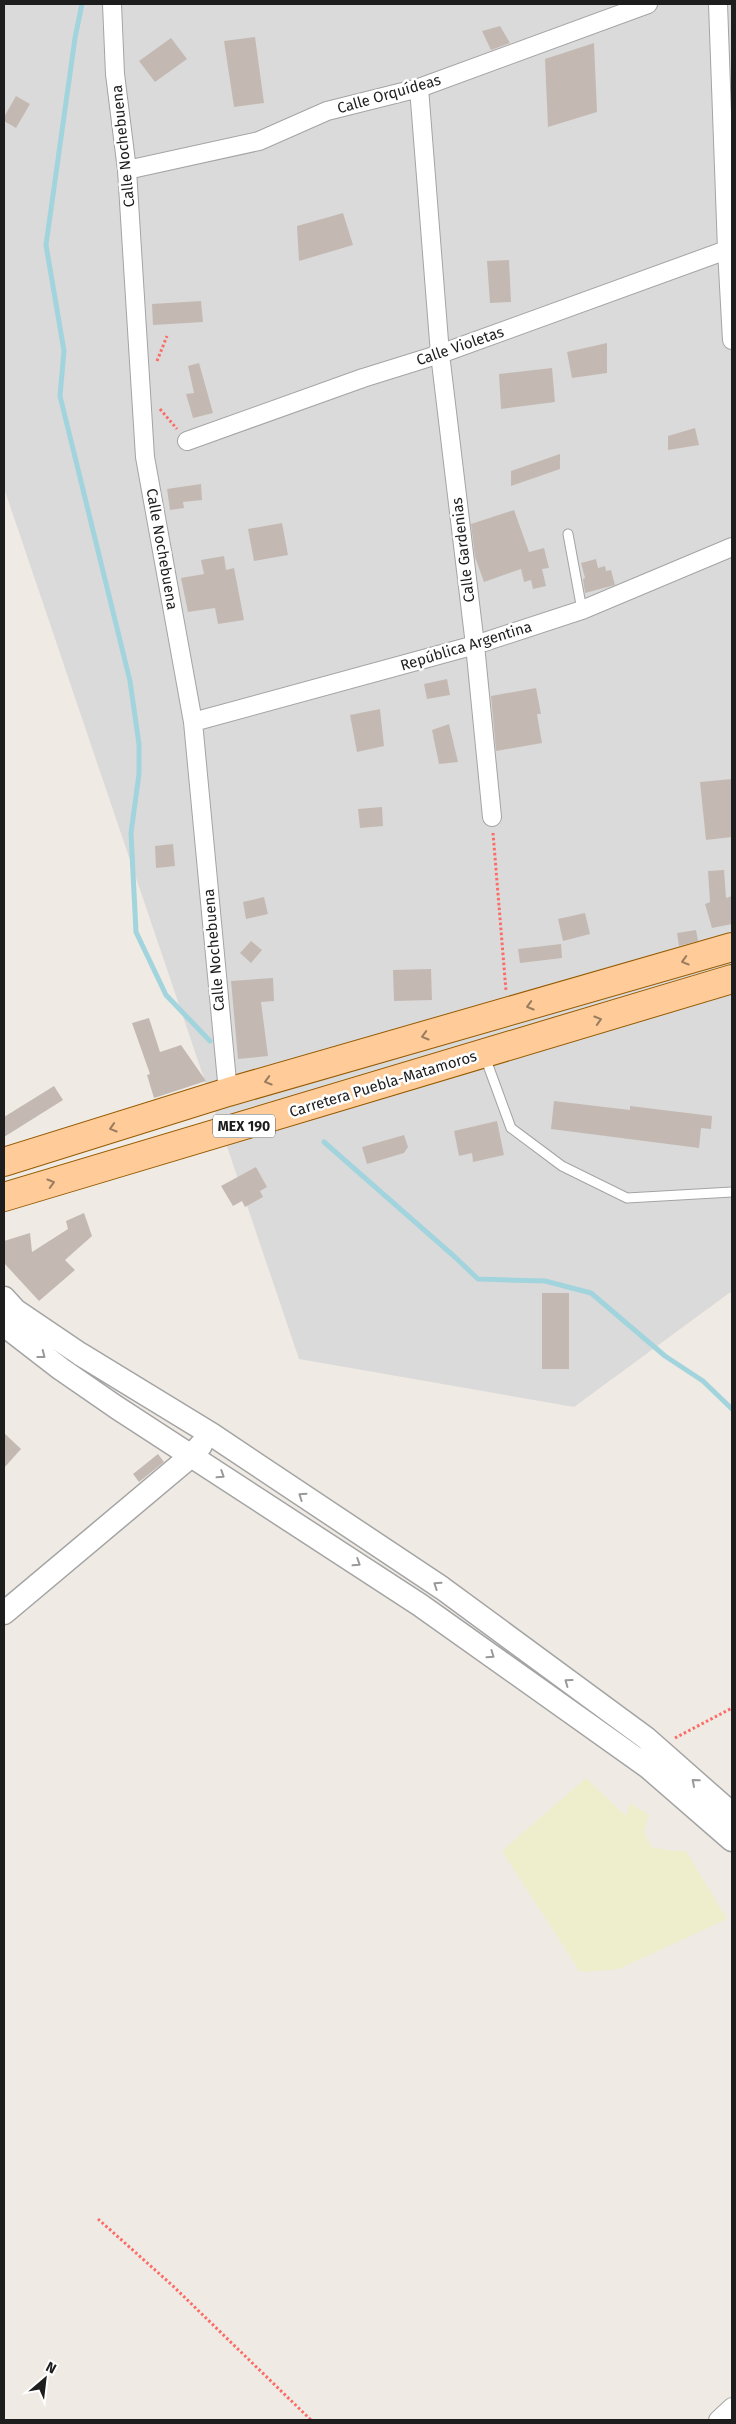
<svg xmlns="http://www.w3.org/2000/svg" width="736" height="2424" font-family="'Fira Sans',sans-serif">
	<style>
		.residential { fill: #dbdada }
		.farmland { fill: #eeeecd }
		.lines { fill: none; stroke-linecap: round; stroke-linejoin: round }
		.stream { stroke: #a2d4dd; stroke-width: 5 }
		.building { fill: #c3b9b2 }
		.service-casing { stroke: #a4a4a4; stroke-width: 11 }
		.minor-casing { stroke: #a4a4a4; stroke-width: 20 }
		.tertiary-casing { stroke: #a4a4a4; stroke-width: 25 }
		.primary-casing { stroke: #965a00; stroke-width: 30 }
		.path { stroke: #fc6b66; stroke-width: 3; stroke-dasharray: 2.5 2.5; stroke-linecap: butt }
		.service { stroke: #fff; stroke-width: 9 }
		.minor { stroke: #fff; stroke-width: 18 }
		.tertiary { stroke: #fff; stroke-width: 22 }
		.primary { stroke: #fecb99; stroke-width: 28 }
		.oneway { stroke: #997d61 }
		.oneway2 { stroke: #999 }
		.labels { text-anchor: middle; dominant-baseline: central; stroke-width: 5; stroke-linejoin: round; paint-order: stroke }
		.shield { fill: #fff; stroke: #616161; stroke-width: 1 }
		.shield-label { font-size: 14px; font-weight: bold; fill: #1d1d1d }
		.street-label { font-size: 15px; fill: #1d1d1d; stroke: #fff }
	</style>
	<rect width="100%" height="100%" fill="#efeae3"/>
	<path class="residential" d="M4 4H732V1291L574 1407 299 1359 4 488Z"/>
	<path class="farmland" d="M586 1778 626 1816 630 1803 649 1815 644 1831 651 1847 673 1851H686L727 1919 619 1969 580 1972 502 1851Z"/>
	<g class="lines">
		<path class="stream" d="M82 4 75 38 46 245 64 351 60 396 130 681 139 744V774L131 833 136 932 166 995 210 1041
			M324 1142 456 1258 478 1279 545 1281 591 1293 665 1356 703 1381 732 1409"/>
	</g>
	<path class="building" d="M500 26 510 43 491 50 482 31Z
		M255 37 264 103 234 107 224 41Z
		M171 38 187 59 155 82 139 61Z
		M594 43 597 112 548 127 545 59Z
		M16 96 30 104 16 128 4 121V117Z
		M343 213 353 245 299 261 297 226Z
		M509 260 511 302 490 303 487 261Z
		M201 301 203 322 153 325 152 304Z
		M607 343V373L572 378 567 352Z
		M199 363 213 413 193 418 186 394 194 393 188 366Z
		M552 368 555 402 501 409 499 374Z
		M695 428 699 445 668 450V436Z
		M560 454V469L511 486V471Z
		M201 484 202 500 183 502 184 508 170 510 167 489Z
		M514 510 529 552 544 548 549 568 542 569 546 586 533 589 531 580 524 582 521 569 484 582 475 557 471 524Z
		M282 523 288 555 254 561 248 529Z
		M224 556 226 570 234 568 244 620 218 624 215 608 188 612 181 578 204 574 201 560Z
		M596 559 598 568 605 566 606 571 611 570 615 585 585 593 583 579 585 578 581 563Z
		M447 679 450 695 427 699 424 684Z
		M536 688 541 714H537L542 743 496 751 491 696Z
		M380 709 384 746 357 752 350 715Z
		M449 724 458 762 439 764 432 730Z
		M732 779V837L706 840 700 782Z
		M382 807 383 826 360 828 358 809Z
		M173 844 175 866 156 868 155 846Z
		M724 870 726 898 732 896V924L712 928 705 904 710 902 708 871Z
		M264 897 268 914 246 919 243 902Z
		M585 913 590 934 563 941 558 919Z
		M696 930 698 941 679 946 677 933Z
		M251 941 262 950 251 963 240 953Z
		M561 944 562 958 520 963 518 949Z
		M431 969 432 1000 394 1001 393 970Z
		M273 978 274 1001 261 1002 268 1056 238 1059 231 981Z
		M149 1018 160 1052 181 1045 206 1081 154 1098 147 1075 150 1074 132 1023Z
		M54 1086 63 1100 4 1137V1117Z
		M554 1101 630 1110V1106L712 1116 711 1129 701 1128 699 1148 551 1129Z
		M497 1121 504 1155 473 1162 472 1153 459 1156 454 1131Z
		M404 1135 408 1147 404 1153 367 1164 362 1147Z
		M256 1167 267 1187 260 1191 263 1197 245 1207 242 1201 233 1206 221 1186Z
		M84 1213 92 1236 65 1260 75 1270 39 1301 4 1263V1241L30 1233 32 1252 68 1229 66 1221Z
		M542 1293H569V1369H542Z
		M4 1433 21 1449 4 1468Z
		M158 1454 164 1462 139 1482 133 1474Z"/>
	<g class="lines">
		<defs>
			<path id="service" d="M568 534 582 610
				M485 1057 511 1128 562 1166 627 1198 732 1192"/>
			<path id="minor" d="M112 4 115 74 127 170 145 457 193 722 228 1092
				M718 4 727 250 732 340
				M419 88 440 354 475 645 492 817
				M127 170 259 141 327 111 419 88 648 4
				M187 441 363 378 440 354 732 248
				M193 722 475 645 582 610 732 547
				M718 2420 732 2407"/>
			<path id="tertiary" d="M4 1298 15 1310 80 1354 211 1434 442 1588 646 1738 732 1814
				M4 1325 61 1369 116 1407 420 1605 648 1767 732 1840
				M4 1613 191 1456 201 1445"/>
			<path id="primary" d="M4 1162 228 1092 732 947
				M4 1197 732 979"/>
		</defs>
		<use href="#service" class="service-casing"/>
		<use href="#minor" class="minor-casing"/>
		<use href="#tertiary" class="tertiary-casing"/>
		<use href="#primary" class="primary-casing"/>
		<path class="path" d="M157 361 167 336
			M160 409 177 429
			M493 833 506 991
			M675 1738 732 1708
			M98 2219 173 2286 311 2420"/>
		<use href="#service" class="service"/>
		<use href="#minor" class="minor"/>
		<use href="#tertiary" class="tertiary"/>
		<use href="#primary" class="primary"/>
	</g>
	<defs><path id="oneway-chevron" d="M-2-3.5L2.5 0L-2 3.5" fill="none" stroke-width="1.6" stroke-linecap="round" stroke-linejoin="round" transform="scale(1.25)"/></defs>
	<g class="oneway">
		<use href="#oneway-chevron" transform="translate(685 961) rotate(164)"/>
		<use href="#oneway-chevron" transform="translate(530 1006) rotate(164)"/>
		<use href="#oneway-chevron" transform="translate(598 1020) rotate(-17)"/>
		<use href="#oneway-chevron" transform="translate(425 1036) rotate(164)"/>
		<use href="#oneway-chevron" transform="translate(268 1081) rotate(164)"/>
		<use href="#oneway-chevron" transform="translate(113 1128) rotate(163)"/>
		<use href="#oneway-chevron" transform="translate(51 1183) rotate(-16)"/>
	</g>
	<g class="oneway2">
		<use href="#oneway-chevron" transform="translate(42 1355) rotate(38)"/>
		<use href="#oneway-chevron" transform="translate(221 1475) rotate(33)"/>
		<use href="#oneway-chevron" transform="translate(302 1496) rotate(-146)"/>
		<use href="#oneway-chevron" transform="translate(357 1563) rotate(33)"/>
		<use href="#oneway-chevron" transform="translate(437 1585) rotate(-146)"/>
		<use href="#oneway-chevron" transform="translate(491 1655) rotate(35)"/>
		<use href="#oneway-chevron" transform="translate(568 1682) rotate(-144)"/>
		<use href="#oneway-chevron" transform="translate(695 1782) rotate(-139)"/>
	</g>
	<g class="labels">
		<rect class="shield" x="213" y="1114.5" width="62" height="23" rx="4"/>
		<g class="shield-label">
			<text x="244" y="1126">MEX 190</text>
		</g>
		<g class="street-label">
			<text transform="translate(389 94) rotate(-16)">Calle Orquídeas</text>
			<text transform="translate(123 146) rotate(-96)">Calle Nochebuena</text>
			<text transform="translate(460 346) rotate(-19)">Calle Violetas</text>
			<text transform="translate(162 549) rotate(80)">Calle Nochebuena</text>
			<text transform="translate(463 550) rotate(-97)">Calle Gardenias</text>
			<text transform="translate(466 646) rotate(-17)">República Argentina</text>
			<text transform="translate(214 950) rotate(-95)">Calle Nochebuena</text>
			<text transform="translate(383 1084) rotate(-17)">Carretera Puebla-Matamoros</text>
		</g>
	</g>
	<rect width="736" height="2424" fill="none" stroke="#1d1d1d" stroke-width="10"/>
	<g transform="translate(45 2379) rotate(28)" stroke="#ffffff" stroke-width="4" paint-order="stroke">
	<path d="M0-4L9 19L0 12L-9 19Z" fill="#1d1d1d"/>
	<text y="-8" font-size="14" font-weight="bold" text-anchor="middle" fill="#1d1d1d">N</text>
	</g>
</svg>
